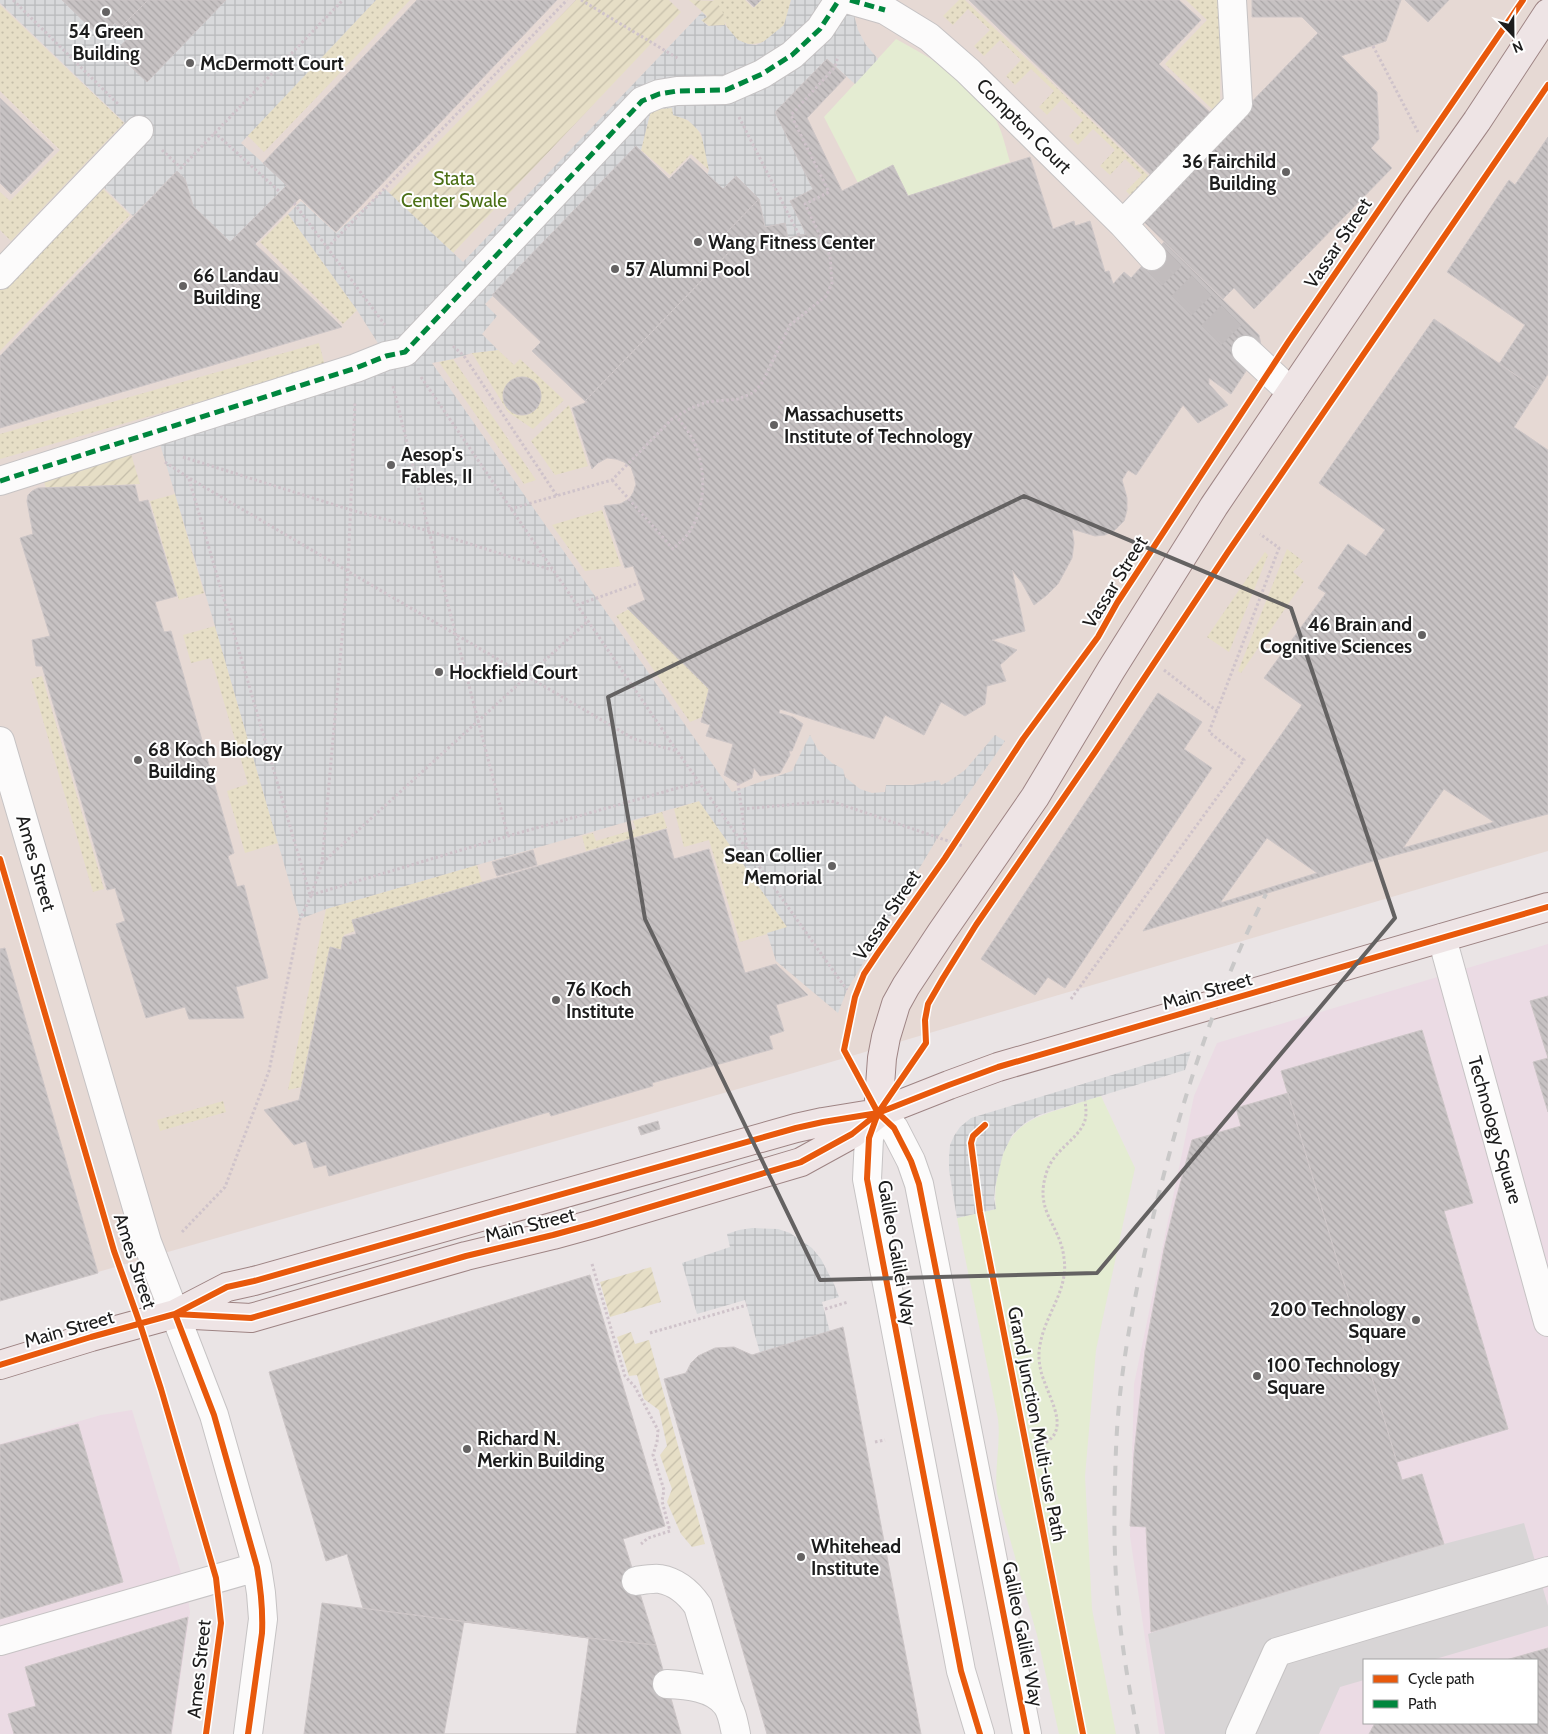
<svg xmlns="http://www.w3.org/2000/svg" width="1548" height="1734" font-family="Cabin,sans-serif">
	<style>
		.commercial { fill: #ebdbe4; fill-rule: evenodd }
		.education { fill: #e6d9d4 }
		.grass { fill: url(#grass-dots); fill-rule: evenodd }
		.park { fill: #e4ecd2 }
		.garden { fill: url(#garden-furrows) }
		.parking { fill: #d8d5d6 }
		.plaza { fill: url(#plaza-grid) }
		.building { fill: url(#building-back-hatch); stroke: #cdc6c7; fill-rule: evenodd }
		.lines { fill: none; stroke-linecap: round; stroke-linejoin: round }
		.minor-tunnel { stroke: #c1bcbd; stroke-width: 28; stroke-dasharray: 28 14; stroke-linecap: butt }
		.minor-casing { stroke: #c6c3c4; stroke-width: 30 }
		.major-casing { stroke: #9e8484; stroke-width: 30 }
		.path { stroke: #cfc3ca; stroke-width: 3; stroke-dasharray: 2.5 2.5; stroke-linecap: butt }
		.minor { stroke: #fcfbfb; stroke-width: 28 }
		.major { stroke: #eee4e5; stroke-width: 28 }
		.rail { stroke: #c9c8c8; stroke-width: 4; stroke-dasharray: 10 10; stroke-linecap: butt }
		.quiet { stroke: #00873e; stroke-width: 5; stroke-dasharray: 10 5; stroke-linecap: butt }
		.cycleway-casing { stroke: #fff; stroke-width: 9 }
		.cycleway { stroke: #e8590c; stroke-width: 6 }
		.marked { fill: none; stroke: #646262; stroke-width: 4; stroke-linejoin: round }
		.poi-dot { fill: #646262; stroke: #fff; stroke-width: 2 }
		.labels { text-anchor: middle; dominant-baseline: central; stroke-width: 4; stroke-linejoin: round; paint-order: stroke }
		.poi-label { font-size: 19px; font-weight: bold; fill: #1c1c1c; stroke: #fff; text-anchor: start }
		.street-label { font-size: 19px; fill: #1c1c1c; stroke: #fff }
		.park-label { font-size: 19px; fill: #4b6f15; stroke: #fff }
	</style>
	<defs>
		<pattern id="grass-dots" width="8" height="8" patternUnits="userSpaceOnUse" patternTransform="scale(1.25)"><rect width="8" height="8" fill="#e6dec6"/><path d="M2 2h.1M6 6h.1" fill="none" stroke="#c5beaa" stroke-width="1.8" stroke-linecap="round"/></pattern>
		<pattern id="garden-furrows" width="10" height="10" patternUnits="userSpaceOnUse" patternTransform="scale(1.25)"><rect width="10" height="10" fill="#e6dec6"/><path d="M-1 1l2-2M0 10L10 0M9 11l2-2" fill="none" stroke="#c5beaa"/></pattern>
		<pattern id="plaza-grid" width="8" height="8" patternUnits="userSpaceOnUse" patternTransform="scale(1.25)"><rect width="8" height="8" fill="#d8d9db"/><path d="M0 4h8M4 0v8" fill="none" stroke="#b9babb"/></pattern>
		<pattern id="building-back-hatch" width="6" height="6" patternUnits="userSpaceOnUse" patternTransform="scale(1.25)"><rect width="6" height="6" fill="#c7c2c3"/><path d="M-1 5l2 2M0 0l6 6M5-1l2 2" fill="none" stroke="#aaa6a7"/></pattern>
	</defs>
	<rect width="100%" height="100%" fill="#eae4e5"/>
	<path class="commercial" d="M1548 944V1734H1159L1130 1536 1134 1384 1194 1096 1217 1043ZM1364 1660H1537V1723H1364Z
		M132 1410 187 1593 190 1612 172 1734H0V1444L101 1415Z"/>
	<path class="education" d="M0 0H1548V851L797 1072 0 1300Z"/>
	<path class="grass" d="M376 0H410L264 152 247 135Z
		M713 0H745L753 8 761 0H791C789 8 787 19 783 26 770 43 746 53 731 33 723 23 723 9 713 0Z
		M959 0H965L1153 180 1134 199 1126 191 1142 175 1125 159 1110 175 1100 166 1115 150 1093 129 1078 145 1069 136 1083 120 1062 99 1047 115 1039 107 1054 91 1031 69 1015 85 1006 76 1021 60 1000 40 984 56 974 46 990 30 968 9 953 25 943 16Z
		M1186 0H1219L1221 23 1220 108 1216 113 1165 64 1207 20Z
		M0 5 124 123 11 241 0 230V192L10 201 60 150 0 91Z
		M667 108H672L674 115C704 123 704 143 709 170L691 154 670 175 641 150 650 114 658 109Z
		M100 186 130 215 0 351V290Z
		M288 214 357 310 343 324 260 242Z
		M319 343 325 366 0 459V434Z
		M498 350 514 365 520 359 564 400 533 429 508 412 472 353ZM520 377C552 378 544 421 517 414 512 412 508 409 506 404 499 392 508 381 520 377Z
		M453 359 536 480 524 484 439 362Z
		M569 405 588 466 555 475 531 441Z
		M175 494 204 593 179 600 150 501Z
		M602 510 621 566 585 571 552 525Z
		M1287 549 1303 561 1293 572 1304 581 1241 673 1238 671Z
		M1265 552 1268 555 1229 652 1207 637Z
		M629 609 709 689 702 717 690 722 616 616Z
		M215 626 278 843 245 853 227 791 248 784 211 658 191 663 183 635Z
		M42 676 104 889 93 892 31 679Z
		M699 801 788 928 740 942 709 840 684 847 674 809Z
		M662 812 667 828 586 851 582 836 593 833 596 841 636 829 633 821Z
		M477 865 482 882 352 920 355 931 344 935 341 950 330 947 301 1087 288 1090 326 909Z
		M223 1101 226 1112 160 1131 157 1120Z"/>
	<path class="park" d="M896 39C932 59 978 83 997 122 1003 134 1006 149 1010 162L908 196 893 166 858 183 824 117Z
		M1101 1096 1135 1168 1096 1350 1085 1476 1092 1609 1116 1734H1059L1037 1635 997 1493C994 1468 1001 1444 998 1419L957 1218 996 1209C994 1194 996 1178 1000 1163 1011 1126 1030 1118 1064 1108 1076 1104 1089 1099 1101 1096Z"/>
	<path class="garden" d="M576 0H669L681 12 453 253 389 193Z
		M689 0 715 1C722 8 725 15 725 25L709 26 701 20 707 16Z
		M131 454 140 484 46 488 44 482Z
		M651 1267 661 1302 610 1317 600 1282Z
		M631 1332 635 1344 649 1340 705 1544 692 1547 681 1534 667 1502 672 1489 660 1455 667 1446 659 1410 644 1399 637 1375 629 1376 617 1337Z"/>
	<path class="parking" d="M1524 1523 1548 1606V1626L1432 1660H1364V1680L1340 1687 1319 1734H1165L1148 1634 1180 1623 1444 1544Z"/>
	<path class="plaza" d="M0 0H376L241 143 287 185 230 242 193 206 185 179 177 171 133 216 84 168 125 123 0 3Z
		M791 0H856L854 15 858 30 866 45 878 59 855 84 827 59 775 112 813 189 790 201 806 234 788 238 785 223 765 227 759 199 736 176 723 189 707 175 709 170 701 133 688 120 673 115 672 108 658 109 650 114 641 150 485 304 497 316 482 334 498 350 472 353 453 359 432 363 732 792 792 771 810 735 818 750 832 763 843 769 845 777 860 789 872 793 885 792 886 785H913L939 780 941 785 948 782 965 770 995 735 1005 741 938 837 847 990 838 1013 776 961 767 933 787 927 699 801 477 865 326 909 300 919 215 626 156 431 386 356 357 310 288 214 301 201 336 233 385 189 463 262 702 12 707 17 701 20 708 26 725 25 738 40 748 44 756 45 763 42 784 25Z
		M1191 1051 1185 1070 1039 1115 1025 1123 1012 1135 1003 1154 995 1187 994 1199 996 1209 957 1218 949 1170V1157L950 1145 954 1136 960 1127 971 1118Z
		M752 1228 778 1229 790 1233 812 1248 821 1259 834 1284 839 1297 822 1302 830 1332 760 1353 745 1300 697 1314 682 1263 730 1247 727 1234 739 1230Z"/>
	<path class="building" d="M62 0H148L120 28 115 23 101 38Z
		M148 0H226L147 82 115 52 129 37 120 28Z
		M417 0H557L336 232 263 163Z
		M747 0H761L754 7Z
		M969 0H1179L1201 20 1159 64 1215 117 1155 179Z
		M1252 0H1401L1386 41 1341 56 1302 17H1252Z
		M1405 0H1449L1428 22Z
		M1318 33 1377 92 1379 139 1371 148 1392 168 1254 309 1234 288 1223 299 1140 218Z
		M827 59 846 77 807 118 842 191 893 165 908 196 1030 157 1053 229 1074 221 1075 226 1090 221 1105 272 1109 271 1113 284 1124 272 1131 278 1164 242 1259 335 1262 350 1252 362 1231 394 1209 378V384L1228 405 1198 423 1183 405 1136 475 1128 470 1122 480 1127 498V510L1124 521 1115 530 1105 535 1095 536 1072 529 1074 543 1072 558 1058 584 1047 595 1034 605 1022 583 1012 570 1025 631 992 640 1017 650 1000 665 1006 681 987 686 985 704 965 716 941 702 924 735 885 715 874 739 780 709 779 713 793 717 803 724 792 751H789L790 755 780 773 760 776 754 768 752 778 740 784 724 775 733 744 706 736 710 725 701 722 709 689 627 608 645 600 633 566 625 568 604 506 620 504 629 499 633 493 636 484 634 476 631 467 624 462 616 459 607 458 598 463 592 469 572 408 587 402 585 401 737 244 726 233 759 199 765 227 785 223 788 238 806 234 790 201 813 189 775 112Z
		M0 98 54 150 11 194 0 183Z
		M1548 137V374L1538 390 1499 364 1525 325 1447 272 1509 180 1515 185Z
		M636 146 669 179 690 158 723 189 736 176 759 199 726 233 737 244 585 401 532 351 541 342 492 295Z
		M177 171 185 179 193 206 230 242 287 185 300 198 255 244 342 327 0 428V356Z
		M1434 319 1538 390 1514 427 1548 450V814L1366 863 1143 931 1302 705 1264 678 1326 593 1318 588 1348 544 1366 556 1385 530 1319 483ZM1444 789 1494 822 1403 848ZM1267 838 1317 873 1220 903Z
		M503 396a19 19 0 1 1 38 0a19 19 0 1 1-38 0Z
		M135 485 139 502 148 500 177 596 155 602 164 632 171 631 234 853 228 856 237 887 244 885 268 978 236 987 244 1018 189 1019 185 1007 146 1018 116 924 125 921 120 905 115 888 107 890 42 666H36L32 640 50 636 20 538 33 534 27 501 28 495 32 491 38 488Z
		M1158 693 1202 722 1184 749 1212 768 1065 988 1048 977 1035 995 981 959Z
		M666 829 674 859 709 849 745 973 776 964 808 995 776 1005 784 1031 769 1036 773 1049 652 1083 653 1086 551 1116 549 1112 329 1176 326 1165 314 1168 306 1141 294 1145 264 1110 299 1100 330 947 341 950 343 937 356 934 352 920Z
		M533 850 537 865 497 876 492 862Z
		M5 948 98 1273 0 1301V949Z
		M1548 996V1112L1533 1062 1548 1058 1530 1001Z
		M1422 1030 1473 1203 1444 1211 1508 1429 1397 1462 1281 1071Z
		M1288 1093 1402 1480 1422 1474 1444 1544 1151 1632 1146 1527 1130 1526 1134 1454 1145 1351 1164 1249 1176 1199 1192 1140 1241 1126 1236 1108Z
		M658 1121 660 1129 641 1135 638 1127Z
		M590 1275 665 1526 623 1539 656 1645 589 1638 363 1608 347 1554 326 1561 269 1372Z
		M843 1327 921 1734H767L664 1379 686 1373 691 1363 698 1356 715 1348 734 1347 752 1355Z
		M78 1424 123 1582 0 1619V1445Z
		M322 1603 589 1638 576 1734H304Z
		M188 1617 171 1734H14L8 1714 36 1706 25 1667Z
		M464 1622 589 1638 656 1645 681 1734H444Z
		M1548 1648V1734H1369L1375 1723H1537V1660H1506Z"/>
	<g class="lines">
		<path class="minor-tunnel" d="M1152 256 1246 350"/>
		<defs>
			<path id="minor" d="M850 0 885 10 929 37 968 71 1123 224 1152 256
				M1123 224 1238 104 1232 0
				M0 275 139 130
				M1246 350 1291 392
				M0 481 356 368 386 356 405 352 642 101 659 94 677 91 726 90 762 74 792 55 820 29 839 0
				M0 741 147 1242 214 1415 257 1567 261 1593 263 1619 248 1734
				M1442 938 1548 1322
				M636 1581C643 1580 653 1578 660 1579 677 1582 689 1593 698 1606L727 1704
				M0 1641 257 1567
				M667 1684C687 1685 713 1687 726 1704 732 1711 734 1725 736 1734
				M980 1734 961 1671 867 1179 869 1138 878 1113 894 1128 911 1161 919 1184 1027 1734
				M1240 1734 1277 1652 1548 1571"/>
			<path id="major" d="M878 1113 882 1058 886 1037 896 1004 906 986 941 933 1035 797 1111 670 1214 506 1417 206 1477 121 1548 13
				M175 1314 251 1318 466 1256 553 1235 593 1224 801 1162 852 1134 876 1115
				M0 1365 91 1337 175 1314 227 1287 254 1281 796 1128 823 1122 878 1113 949 1085 998 1067 1548 907"/>
		</defs>
		<use href="#minor" class="minor-casing"/>
		<use href="#major" class="major-casing"/>
		<path class="path" d="M13 0 119 105
			M581 0 679 59
			M1373 46 1418 132
			M739 117 799 235
			M214 132 280 192
			M162 150 181 168 343 0
			M294 203 385 325
			M327 248 567 0
			M453 346 464 356 557 496
			M421 377 677 751 847 990
			M393 386 429 531 508 836
			M183 457 351 510 429 531 552 570
			M165 462 189 478 634 739 677 751
			M189 479 310 895
			M612 480 673 549C678 544 683 540 687 535 706 511 707 470 694 442 690 433 683 425 677 417
			M510 509 612 480 672 419 691 408 707 402 738 399 753 393 762 383 790 325 826 296 832 283 830 256 805 204 829 192 791 115 835 67 838 56
			M577 605 639 583
			M1164 670 1217 711
			M738 783 747 849
			M742 809 831 801 963 846
			M322 863 588 621
			M311 895 508 836 699 782
			M1071 999 1244 760 1209 732 1279 548 1260 534
			M182 1232 225 1187 269 1071 300 919 311 896 322 863 348 571 355 401
			M592 1264 625 1376 635 1387 658 1430 657 1442 653 1455 664 1490 662 1501 670 1531 648 1538 641 1544
			M825 1309 848 1302
			M650 1333 747 1305
			M875 1442 885 1440
			M1027 1449C1077 1439 1052 1406 1042 1375 1039 1365 1038 1354 1040 1345 1045 1314 1069 1290 1064 1258 1060 1223 1033 1212 1047 1171 1055 1149 1076 1141 1084 1123 1087 1116 1086 1108 1085 1101"/>
		<use href="#minor" class="minor"/>
		<use href="#major" class="major"/>
		<path class="rail" d="M1138 1734C1130 1694 1123 1654 1119 1614 1113 1559 1114 1504 1116 1449 1119 1369 1136 1286 1155 1209 1177 1121 1203 1033 1240 949 1248 930 1257 912 1266 894"/>
		<path class="quiet" d="M850 0 885 10
			M0 481 356 368 386 356 405 352 642 101 659 94 677 91 726 90 762 74 792 55 820 29 839 0"/>
		<defs>
			<path id="cycleway" d="M0 859 114 1251 140 1324 161 1389 216 1578 221 1623 206 1734
				M985 1125 973 1136 971 1143 980 1212 1083 1734
				M175 1314 251 1318 466 1256 553 1235 593 1224 801 1162 852 1134 877 1114
				M175 1314 214 1415 257 1567C261 1590 263 1611 262 1633L248 1734
				M0 1365 91 1337 175 1314 227 1287 254 1281 796 1128 823 1122 878 1113 949 1085 998 1067 1548 907
				M980 1734 961 1671 867 1179 869 1138 878 1113 926 1043 925 1020 928 1004 943 978 976 925 1095 752 1228 552 1548 85
				M1027 1734 919 1184 911 1161 894 1128 878 1113 844 1050 855 997 864 974 878 953 945 858 1023 739 1098 637 1117 603 1289 341 1523 0"/>
		</defs>
		<use href="#cycleway" class="cycleway-casing"/>
		<use href="#cycleway" class="cycleway"/>
	</g>
	<path class="marked" d="M1024 496 1291 608 1395 918 1097 1273 820 1280 645 919 608 697Z"/>
	<g class="poi-dot">
		<circle cx="106" cy="12" r="5"/>
		<circle cx="190" cy="63" r="5"/>
		<circle cx="1286" cy="172" r="5"/>
		<circle cx="698" cy="242" r="5"/>
		<circle cx="615" cy="269" r="5"/>
		<circle cx="183" cy="286" r="5"/>
		<circle cx="774" cy="425" r="5"/>
		<circle cx="391" cy="465" r="5"/>
		<circle cx="1422" cy="635" r="5"/>
		<circle cx="439" cy="672" r="5"/>
		<circle cx="138" cy="760" r="5"/>
		<circle cx="832" cy="866" r="5"/>
		<circle cx="556" cy="1000" r="5"/>
		<circle cx="1416" cy="1320" r="5"/>
		<circle cx="1257" cy="1376" r="5"/>
		<circle cx="467" cy="1449" r="5"/>
		<circle cx="801" cy="1557" r="5"/>
	</g>
	<g class="labels">
		<g class="poi-label">
			<text x="106" y="31" text-anchor="middle">54 Green<tspan x="106" dy="22">Building</tspan></text>
			<text x="200" y="63">McDermott Court</text>
			<text x="1276" y="161" text-anchor="end">36 Fairchild<tspan x="1276" dy="22">Building</tspan></text>
			<text x="708" y="242">Wang Fitness Center</text>
			<text x="625" y="269">57 Alumni Pool</text>
			<text x="193" y="275">66 Landau<tspan x="193" dy="22">Building</tspan></text>
			<text x="784" y="414">Massachusetts<tspan x="784" dy="22">Institute of Technology</tspan></text>
			<text x="401" y="454">Aesop's<tspan x="401" dy="22">Fables, II</tspan></text>
			<text x="1412" y="624" text-anchor="end">46 Brain and<tspan x="1412" dy="22">Cognitive Sciences</tspan></text>
			<text x="449" y="672">Hockfield Court</text>
			<text x="148" y="749">68 Koch Biology<tspan x="148" dy="22">Building</tspan></text>
			<text x="822" y="855" text-anchor="end">Sean Collier<tspan x="822" dy="22">Memorial</tspan></text>
			<text x="566" y="989">76 Koch<tspan x="566" dy="22">Institute</tspan></text>
			<text x="1406" y="1309" text-anchor="end">200 Technology<tspan x="1406" dy="22">Square</tspan></text>
			<text x="1267" y="1365">100 Technology<tspan x="1267" dy="22">Square</tspan></text>
			<text x="477" y="1438">Richard N.<tspan x="477" dy="22">Merkin Building</tspan></text>
			<text x="811" y="1546">Whitehead<tspan x="811" dy="22">Institute</tspan></text>
		</g>
		<g class="street-label">
			<text transform="translate(1024 126) rotate(45)">Compton Court</text>
			<text transform="translate(1338 243) rotate(-56)">Vassar Street</text>
			<text transform="translate(1115 582) rotate(-58)">Vassar Street</text>
			<text transform="translate(36 863) rotate(74)">Ames Street</text>
			<text transform="translate(887 915) rotate(-56)">Vassar Street</text>
			<text transform="translate(1207 991) rotate(-16)">Main Street</text>
			<text transform="translate(1495 1130) rotate(74)">Technology Square</text>
			<text transform="translate(530 1225) rotate(-14)">Main Street</text>
			<text transform="translate(897 1253) rotate(80)">Galileo Galilei Way</text>
			<text transform="translate(135 1261) rotate(72)">Ames Street</text>
			<text transform="translate(69 1329) rotate(-16)">Main Street</text>
			<text transform="translate(1037 1424) rotate(79)">Grand Junction Multi-use Path</text>
			<text transform="translate(1023 1634) rotate(79)">Galileo Galilei Way</text>
			<text transform="translate(199 1669) rotate(-84)">Ames Street</text>
		</g>
		<g class="park-label">
			<text x="454" y="178">Stata<tspan x="454" dy="22">Center Swale</tspan></text>
		</g>
	</g>
	<rect x="1363" y="1659" width="175" height="65" fill="#ffffff" stroke="#a4a4a4"/>
	<rect x="1373" y="1675" width="25" height="8" fill="#e8590c" stroke="#a4a4a4"/>
	<text x="1408" y="1684" font-size="15" fill="#1c1c1c">Cycle path</text>
	<rect x="1373" y="1700" width="25" height="8" fill="#00873e" stroke="#a4a4a4"/>
	<text x="1408" y="1709" font-size="15" fill="#1c1c1c">Path</text>
	<g transform="translate(1513 35) rotate(158)" stroke="#ffffff" stroke-width="4" paint-order="stroke">
	<path d="M0-4L9 19L0 12L-9 19Z" fill="#1c1c1c"/>
	<text y="-8" font-size="14" font-weight="bold" text-anchor="middle" fill="#1c1c1c">N</text>
	</g>
</svg>
